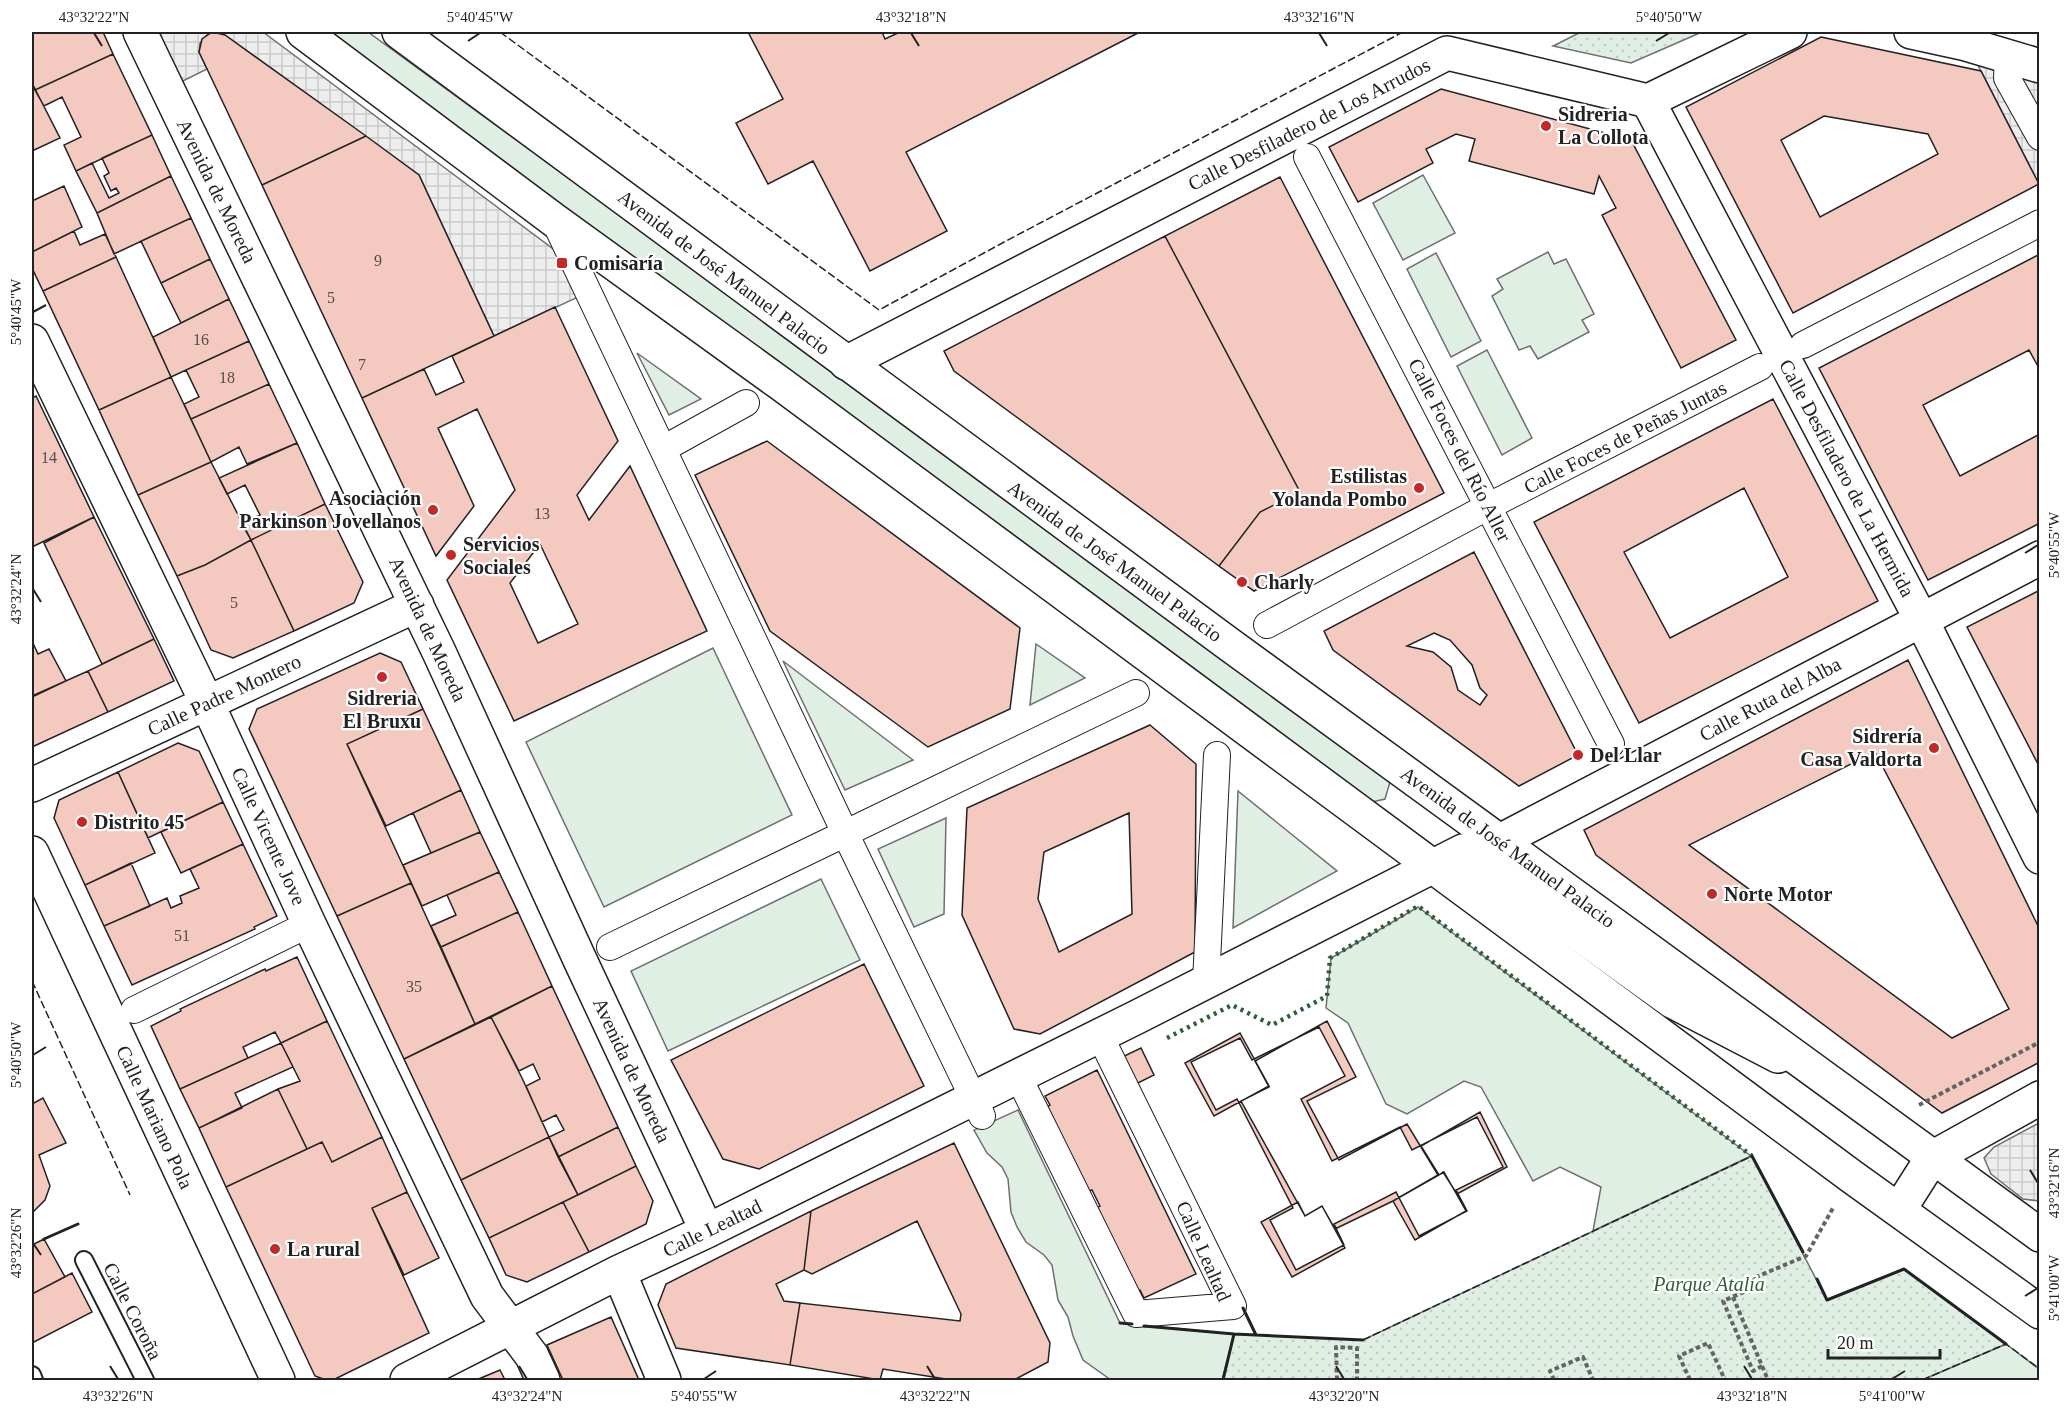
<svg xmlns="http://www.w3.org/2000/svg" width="2071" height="1412" font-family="'Times New Roman',serif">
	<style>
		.green { fill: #e0efe3; stroke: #6f6f6f; stroke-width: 1.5 }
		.park { fill: url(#park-dots); stroke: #6f6f6f; stroke-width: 1.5 }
		.plaza { fill: url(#plaza-grid); stroke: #6f6f6f; stroke-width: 1.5 }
		.building { fill: #f3c9c0; stroke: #222; stroke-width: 1.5; fill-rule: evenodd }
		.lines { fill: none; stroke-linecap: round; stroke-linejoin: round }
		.service-casing { stroke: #222; stroke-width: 20 }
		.pedestrian-casing { stroke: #222; stroke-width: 28 }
		.minor-casing { stroke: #222; stroke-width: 36 }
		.tertiary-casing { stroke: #222; stroke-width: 36 }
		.secondary-casing { stroke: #222; stroke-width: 36 }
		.path { stroke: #646464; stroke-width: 4; stroke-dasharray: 4.5 3; stroke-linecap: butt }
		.service { stroke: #fff; stroke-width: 16 }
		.pedestrian { stroke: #fff; stroke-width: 26 }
		.minor { stroke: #fff; stroke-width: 33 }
		.tertiary { stroke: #fff; stroke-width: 33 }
		.secondary { stroke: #fff; stroke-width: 33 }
		.hedge { stroke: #2f5e38; stroke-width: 4.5; stroke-dasharray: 3 4.5; stroke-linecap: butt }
		.fence { stroke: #222; stroke-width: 1.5; stroke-dasharray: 8 3; stroke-linecap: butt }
		.wall { stroke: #222; stroke-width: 3 }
		.ticks { fill: none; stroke: #222; stroke-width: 2 }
		.poi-dot { fill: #c62828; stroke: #fff; stroke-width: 2 }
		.labels { text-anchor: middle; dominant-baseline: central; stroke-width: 4.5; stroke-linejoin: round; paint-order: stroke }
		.number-label { font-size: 16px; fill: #564c4a }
		.poi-label { font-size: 20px; font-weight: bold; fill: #222; stroke: #fff; text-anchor: start }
		.street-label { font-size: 20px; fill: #222; stroke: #fff }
		.park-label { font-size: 20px; font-style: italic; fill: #2f5e38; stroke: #fff }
		.neatline { fill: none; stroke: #222; stroke-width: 2 }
		.ticks-label { font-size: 15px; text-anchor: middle; fill: #222 }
	</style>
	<defs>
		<pattern id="park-dots" width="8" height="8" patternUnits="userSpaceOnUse" patternTransform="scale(1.5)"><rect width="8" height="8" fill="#e0efe3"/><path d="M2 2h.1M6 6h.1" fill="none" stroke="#c0cdc2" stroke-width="1.8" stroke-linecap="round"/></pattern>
		<pattern id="plaza-grid" width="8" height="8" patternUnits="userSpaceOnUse" patternTransform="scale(1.5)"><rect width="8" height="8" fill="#ededed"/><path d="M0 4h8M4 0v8" fill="none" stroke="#cbcbcb"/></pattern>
	</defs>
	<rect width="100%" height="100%" fill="#fff"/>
	<path class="green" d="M326 32H368L1357 753 1390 782 1385 799 1372 802Z
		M1423 175 1455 233 1403 260 1373 203Z
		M1548 252 1554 264 1566 259 1594 314 1582 320 1589 332 1538 359 1530 346 1519 350 1492 296 1503 289 1497 279Z
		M1436 253 1481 341 1451 357 1407 269Z
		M1487 350 1532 438 1502 455 1457 366Z
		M637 353 701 399 669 415Z
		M1036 644 1085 678 1030 705Z
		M713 648 792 815 604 907 526 742Z
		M783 661 913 760 845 790Z
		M1238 791 1337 871 1233 928Z
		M946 818 944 914 914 927 878 849Z
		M821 879 860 960 668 1051 631 971Z
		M1418 907 1751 1156 1593 1231 1601 1187 1560 1167 1533 1181 1481 1087 1464 1081 1407 1114 1386 1104 1348 1023 1326 1008 1331 958Z
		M1018 1110 1120 1323 1234 1334 1222 1380H1111L1083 1360 1073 1336 1068 1317 1058 1300 1052 1265 1044 1255 1026 1242 1017 1227 1011 1212 1008 1179 1002 1167 987 1153 974 1130Z
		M2006 1344 2039 1369V1380H1922Z"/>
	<path class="park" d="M1581 32H1702L1631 63 1553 46Z
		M1752 1156 1827 1300 1904 1269 2006 1344 1922 1380H1223L1234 1334 1363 1340Z"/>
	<path class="plaza" d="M154 32H263L576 266 589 292 494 336 419 175 221 33 208 34 200 43 199 52 207 69 179 83Z
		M1966 44 2039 66V185L1981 71Z
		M2039 1123V1201L2023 1199 1991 1174 1984 1158 1994 1147Z"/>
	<path class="building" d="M32 32H103L113 54 35 90 32 83Z
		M212 32 225 35 366 136 262 185 199 52 202 39Z
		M748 32H882L885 39 900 32H1140L906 152 947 231 870 271 813 161 768 184 736 123 783 99Z
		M1821 37 1981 71 2039 184 1793 313 1686 107ZM1824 116 1928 134 1938 154 1820 217 1781 140Z
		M113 54 152 135 76 171 64 145 81 137 62 97 44 106 35 90Z
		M32 83 60 138 32 151Z
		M1441 89 1631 140 1736 340 1681 368 1602 215 1616 208 1599 176 1594 194 1469 161 1475 139 1456 134 1426 149 1433 163 1358 202 1329 147Z
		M152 135 171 176 97 213 76 171 92 163 109 198 119 193 116 188 111 191 104 176 109 173 102 158Z
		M366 136 419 175 494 336 362 398 262 185Z
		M171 176 191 218 114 254 97 213Z
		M1280 177 1444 493 1254 591 1219 566 1260 512 1300 492 1165 236Z
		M64 186 82 227 32 252V201Z
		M191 218 210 259 161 283 141 241Z
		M74 231 80 245 105 234 116 257 43 291 32 268V252Z
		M1165 236 1300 492 1260 512 1219 566 954 371 944 351Z
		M2040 254V370L2029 350 1923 405 1960 476 2040 434V523L1928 580 1819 368Z
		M116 257 171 377 99 410 43 291Z
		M210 259 229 299 181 323 161 283Z
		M229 299 249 341 171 377 153 337Z
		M555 307 618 441 577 495 589 520 630 466 707 631 514 721 447 580 515 490 477 409 438 428 474 506 436 556 362 398 424 369 436 395 464 382 452 356ZM540 544 578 624 538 643 510 583Z
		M249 341 269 384 191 419 184 404 199 397 186 370Z
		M171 377 211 462 138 495 99 410Z
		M269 384 297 443 247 464 239 447 211 462 191 419Z
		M36 396 94 517 32 547V398Z
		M1773 399 1878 601 1639 723 1534 522ZM1744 488 1788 577 1670 638 1624 552Z
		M767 441 1020 628 1010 709 928 747 770 631 695 475Z
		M297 443 325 504 251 540 242 524 260 515 245 485 227 494 219 478Z
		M211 462 251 540 205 565 177 576 138 495Z
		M325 504 363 582 354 603 294 631 251 540Z
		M94 517 154 639 102 664 44 543Z
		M251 540 294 631 233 658 211 650 177 576 205 565Z
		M1474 552 1578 755 1519 786 1333 650 1324 631ZM1434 633 1450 640 1472 665 1480 688 1487 695 1480 705 1458 690 1451 667 1433 652 1407 646Z
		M2040 590V768L1967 627Z
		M154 639 174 681 108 712 88 671Z
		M32 641 38 654 49 649 66 681 32 697Z
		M380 653 401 662 423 709 347 744 411 883 337 916 249 729 257 709Z
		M1908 660 2040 930V1062L1942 1113 1596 855 1584 830ZM1875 752 2009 1009 1952 1038 1689 845Z
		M88 671 108 712 32 747V696Z
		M423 709 461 790 386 826 347 744Z
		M1150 725 1196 764 1195 952 1040 1034 1014 1029 962 915 967 808ZM1129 813 1132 914 1059 952 1038 899 1044 852Z
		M178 743 199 751 223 802 148 838 118 772Z
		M118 772 155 853 85 885 54 818 59 800Z
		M461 790 480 832 431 853 413 813Z
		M223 802 243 844 181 873 161 832Z
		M480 832 499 872 422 906 403 865Z
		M243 844 277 916 254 927 255 929 132 985 104 926 167 898 171 908 182 903 180 896 199 888 190 869Z
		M131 863 150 906 104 926 85 885Z
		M499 872 518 912 441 947 431 926 456 915 447 895Z
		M411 883 475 1024 404 1059 337 916Z
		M518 912 552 986 475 1024 441 947Z
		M297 957 327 1021 281 1043 275 1032 243 1047 248 1058 180 1089 151 1026 181 1011 180 1009 265 969 266 971Z
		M864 964 924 1086 759 1169 723 1159 671 1060Z
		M552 986 618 1127 558 1157 549 1137 564 1130 556 1115 542 1122 526 1086 540 1079 534 1066 533 1064 519 1071 491 1017Z
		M491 1017 522 1078 549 1137 461 1180 404 1059Z
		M327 1021 382 1137 332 1162 322 1142 307 1149 278 1089 300 1081 281 1043Z
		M1327 1021 1356 1077 1307 1101 1339 1160 1407 1124 1438 1175 1393 1201 1335 1229 1322 1206 1305 1216 1241 1101 1269 1087 1255 1061Z
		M1319 1027 1345 1076 1301 1099 1332 1161 1400 1127 1412 1150 1477 1117 1503 1167 1456 1190 1467 1211 1419 1236 1396 1192 1334 1224 1344 1245 1296 1270 1270 1220 1293 1208 1237 1099 1216 1110 1191 1062 1240 1038 1252 1060Z
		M1240 1033 1269 1086 1214 1116 1185 1063Z
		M281 1043 293 1067 235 1093 242 1108 199 1128 180 1089Z
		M1141 1048 1154 1075 1132 1086 1118 1059Z
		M1097 1070 1196 1274 1144 1298 1140 1290 1134 1294 1092 1209 1100 1206 1092 1190 1084 1193 1043 1109 1050 1105 1045 1096Z
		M278 1089 307 1149 226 1187 199 1128Z
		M43 1098 66 1143 39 1155 50 1186 45 1200 32 1213V1104Z
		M1480 1112 1507 1167 1457 1194 1443 1172 1439 1175 1421 1146Z
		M618 1127 636 1166 578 1195 558 1157Z
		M382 1137 407 1192 372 1208 429 1333 333 1380H326L315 1376 226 1187 322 1142 332 1162Z
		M549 1137 578 1195 489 1238 461 1180Z
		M954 1143 1050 1343 1048 1362 1014 1380H952L883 1369 880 1380 790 1365 800 1303 960 1321 961 1314 917 1221 812 1274 804 1270 811 1211Z
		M636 1166 653 1201 646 1224 589 1252 563 1202Z
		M1444 1172 1466 1211 1415 1240 1393 1201Z
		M407 1192 439 1258 404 1275 372 1208Z
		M563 1202 589 1252 527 1282 506 1275 489 1238Z
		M1298 1202 1305 1216 1322 1206 1345 1248 1292 1277 1261 1222Z
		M811 1211 804 1270 776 1284 784 1301 800 1303 790 1365 676 1348 658 1305 666 1284Z
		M44 1239 65 1277 32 1294V1245Z
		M72 1273 92 1312 32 1343V1294Z
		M611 1317 639 1380H563L547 1345Z
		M500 1370 505 1380H476Z"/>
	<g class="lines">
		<defs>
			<path id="service" d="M84 1260 145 1380
				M32 1375 34 1380"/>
			<path id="pedestrian" d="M2008 57 2007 78 2040 137
				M1307 157 1611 744
				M554 220 845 833 982 1116
				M1803 345 2040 223
				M663 449 746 403
				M1267 625 1489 506 1760 367
				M610 947 1136 693
				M1206 983 1217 755
				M134 1010 309 924
				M1018 1076 1136 1314 1233 1306 1100 1036"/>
			<path id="minor" d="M140 32 439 652 581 962 707 1231
				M1911 32 1966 44 2040 66
				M1648 101 1922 621 2040 857
				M32 341 207 703 309 924 487 1296 532 1356 543 1380
				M846 363 1447 53 1648 101 1790 32
				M32 785 417 605
				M1500 841 2040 558
				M1899 1210 1932 1158 2040 1098
				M619 1272 664 1380
				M407 1380 619 1272 707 1231 1137 1017 1463 851 1672 1001 1778 1056"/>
			<path id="tertiary" d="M32 853 278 1380"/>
			<path id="secondary" d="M303 32 554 220 781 384 1851 1176 2040 1312
				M399 32 1230 645 2040 1235"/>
		</defs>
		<use href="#service" class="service-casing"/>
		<use href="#pedestrian" class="pedestrian-casing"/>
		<use href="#minor" class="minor-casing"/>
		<use href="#tertiary" class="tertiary-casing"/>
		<use href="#secondary" class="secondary-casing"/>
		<path class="path" d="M1919 1105 2040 1042
			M1733 1297 1768 1380
			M1762 1366 1753 1371 1723 1301 1746 1291 1742 1283 1806 1256 1833 1208
			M1337 1380 1336 1347 1357 1348V1380
			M1554 1380 1550 1371 1583 1357 1593 1380
			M1690 1380 1679 1356 1708 1343 1725 1380"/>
		<use href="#service" class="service"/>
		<use href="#pedestrian" class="pedestrian"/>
		<use href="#minor" class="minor"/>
		<use href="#tertiary" class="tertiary"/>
		<use href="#secondary" class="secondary"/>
		<path class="hedge" d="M1167 1038 1232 1005 1272 1025 1327 996 1330 958 1418 906 1752 1156"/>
		<path class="fence" d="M500 32 879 310 1006 241 1403 32
			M32 981 130 1195
			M1363 1340 1752 1156
			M1922 1380 2006 1344 2040 1369"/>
		<path class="wall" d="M1752 1156 1803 1252
			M44 1239 78 1224
			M1817 1279 1827 1300 1904 1269 2006 1344
			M1243 1308 1256 1335
			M1120 1323 1132 1324
			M1144 1326 1234 1334
			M1223 1380 1234 1334 1363 1340"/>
	</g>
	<path class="ticks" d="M94 33 102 46M911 33 919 46M1319 33 1327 46M468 41 480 33M1656 41 1669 33M33 312 46 305M2025 553 2038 545M33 589 41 602M33 1055 46 1047M2030 1170 2038 1183M33 1243 41 1255M2025 1296 2038 1288M110 1366 118 1379M519 1366 527 1379M927 1366 935 1379M1336 1366 1344 1379M1744 1366 1752 1379M704 1379 716 1371M1892 1379 1905 1371"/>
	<g class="poi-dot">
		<circle cx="1546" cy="126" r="6"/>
		<rect x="556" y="257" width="12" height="12" rx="3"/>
		<circle cx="1419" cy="488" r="6"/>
		<circle cx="433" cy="510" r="6"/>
		<circle cx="451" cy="555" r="6"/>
		<circle cx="1242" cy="582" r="6"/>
		<circle cx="382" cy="677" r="6"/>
		<circle cx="1934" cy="748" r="6"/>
		<circle cx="1578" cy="755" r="6"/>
		<circle cx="82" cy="822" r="6"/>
		<circle cx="1712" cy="894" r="6"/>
		<circle cx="275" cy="1249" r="6"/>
	</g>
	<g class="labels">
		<g class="number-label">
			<text x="378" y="260">9</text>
			<text x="331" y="297">5</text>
			<text x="201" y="339">16</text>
			<text x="362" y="364">7</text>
			<text x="227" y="377">18</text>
			<text x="49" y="457">14</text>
			<text x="542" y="513">13</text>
			<text x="234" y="602">5</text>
			<text x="182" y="935">51</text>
			<text x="414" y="986">35</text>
		</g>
		<g class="poi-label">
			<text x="1558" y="114">Sidreria<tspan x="1558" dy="23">La Collota</tspan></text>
			<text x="574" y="263">Comisaría</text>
			<text x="1407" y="476" text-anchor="end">Estilistas<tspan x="1407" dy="23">Yolanda Pombo</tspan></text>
			<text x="421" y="498" text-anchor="end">Asociación<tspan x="421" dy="23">Parkinson Jovellanos</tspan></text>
			<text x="463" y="544">Servicios<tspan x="463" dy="23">Sociales</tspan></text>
			<text x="1254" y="582">Charly</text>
			<text x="382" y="698" text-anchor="middle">Sidreria<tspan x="382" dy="23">El Bruxu</tspan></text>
			<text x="1922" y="736" text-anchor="end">Sidrería<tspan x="1922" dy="23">Casa Valdorta</tspan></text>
			<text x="1590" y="755">Del Llar</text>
			<text x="94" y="822">Distrito 45</text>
			<text x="1724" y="894">Norte Motor</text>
			<text x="287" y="1249">La rural</text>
		</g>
		<g class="street-label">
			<text transform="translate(1309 124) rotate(-27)">Calle Desfiladero de Los Arrudos</text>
			<text transform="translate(217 191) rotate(64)">Avenida de Moreda</text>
			<text transform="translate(724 272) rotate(37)">Avenida de José Manuel Palacio</text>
			<text transform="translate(1625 437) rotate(-27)">Calle Foces de Peñas Juntas</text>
			<text transform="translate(1460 450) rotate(63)">Calle Foces del Río Aller</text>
			<text transform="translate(1847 478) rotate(62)">Calle Desfiladero de La Hermida</text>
			<text transform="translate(1115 561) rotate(36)">Avenida de José Manuel Palacio</text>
			<text transform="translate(428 629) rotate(65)">Avenida de Moreda</text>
			<text transform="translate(224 695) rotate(-25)">Calle Padre Montero</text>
			<text transform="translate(1770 699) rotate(-28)">Calle Ruta del Alba</text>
			<text transform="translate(269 836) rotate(65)">Calle Vicente Jove</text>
			<text transform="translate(1508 847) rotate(36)">Avenida de José Manuel Palacio</text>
			<text transform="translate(632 1070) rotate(65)">Avenida de Moreda</text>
			<text transform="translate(155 1117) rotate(65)">Calle Mariano Pola</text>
			<text transform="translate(712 1228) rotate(-26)">Calle Lealtad</text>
			<text transform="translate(1204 1251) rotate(66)">Calle Lealtad</text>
			<text transform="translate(133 1311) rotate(63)">Calle Coroña</text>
		</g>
		<g class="park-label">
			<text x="1709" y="1284">Parque Atalía</text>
		</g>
	</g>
	<rect width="2071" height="1412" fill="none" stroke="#ffffff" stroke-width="66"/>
	<path d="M1828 1349v9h112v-9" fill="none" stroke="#222222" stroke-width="3"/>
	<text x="1837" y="1349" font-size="18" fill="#222222" stroke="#ffffff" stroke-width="4.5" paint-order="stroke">20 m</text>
	<rect x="33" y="33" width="2005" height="1346" class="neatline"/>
	<g class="ticks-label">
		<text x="94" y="22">43°32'22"N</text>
		<text x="480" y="22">5°40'45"W</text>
		<text x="911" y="22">43°32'18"N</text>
		<text x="1319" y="22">43°32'16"N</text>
		<text x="1669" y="22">5°40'50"W</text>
		<text transform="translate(16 312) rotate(-90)" y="5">5°40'45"W</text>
		<text transform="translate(2054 545) rotate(-90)" y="5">5°40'55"W</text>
		<text transform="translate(16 589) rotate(-90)" y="5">43°32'24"N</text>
		<text transform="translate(16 1055) rotate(-90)" y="5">5°40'50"W</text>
		<text transform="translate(2054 1183) rotate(-90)" y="5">43°32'16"N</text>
		<text transform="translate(16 1243) rotate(-90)" y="5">43°32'26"N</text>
		<text transform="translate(2054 1288) rotate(-90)" y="5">5°41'00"W</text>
		<text x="118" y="1401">43°32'26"N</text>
		<text x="527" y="1401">43°32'24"N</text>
		<text x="704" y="1401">5°40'55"W</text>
		<text x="935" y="1401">43°32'22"N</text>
		<text x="1344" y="1401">43°32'20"N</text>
		<text x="1752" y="1401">43°32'18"N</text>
		<text x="1892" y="1401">5°41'00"W</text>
	</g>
</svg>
